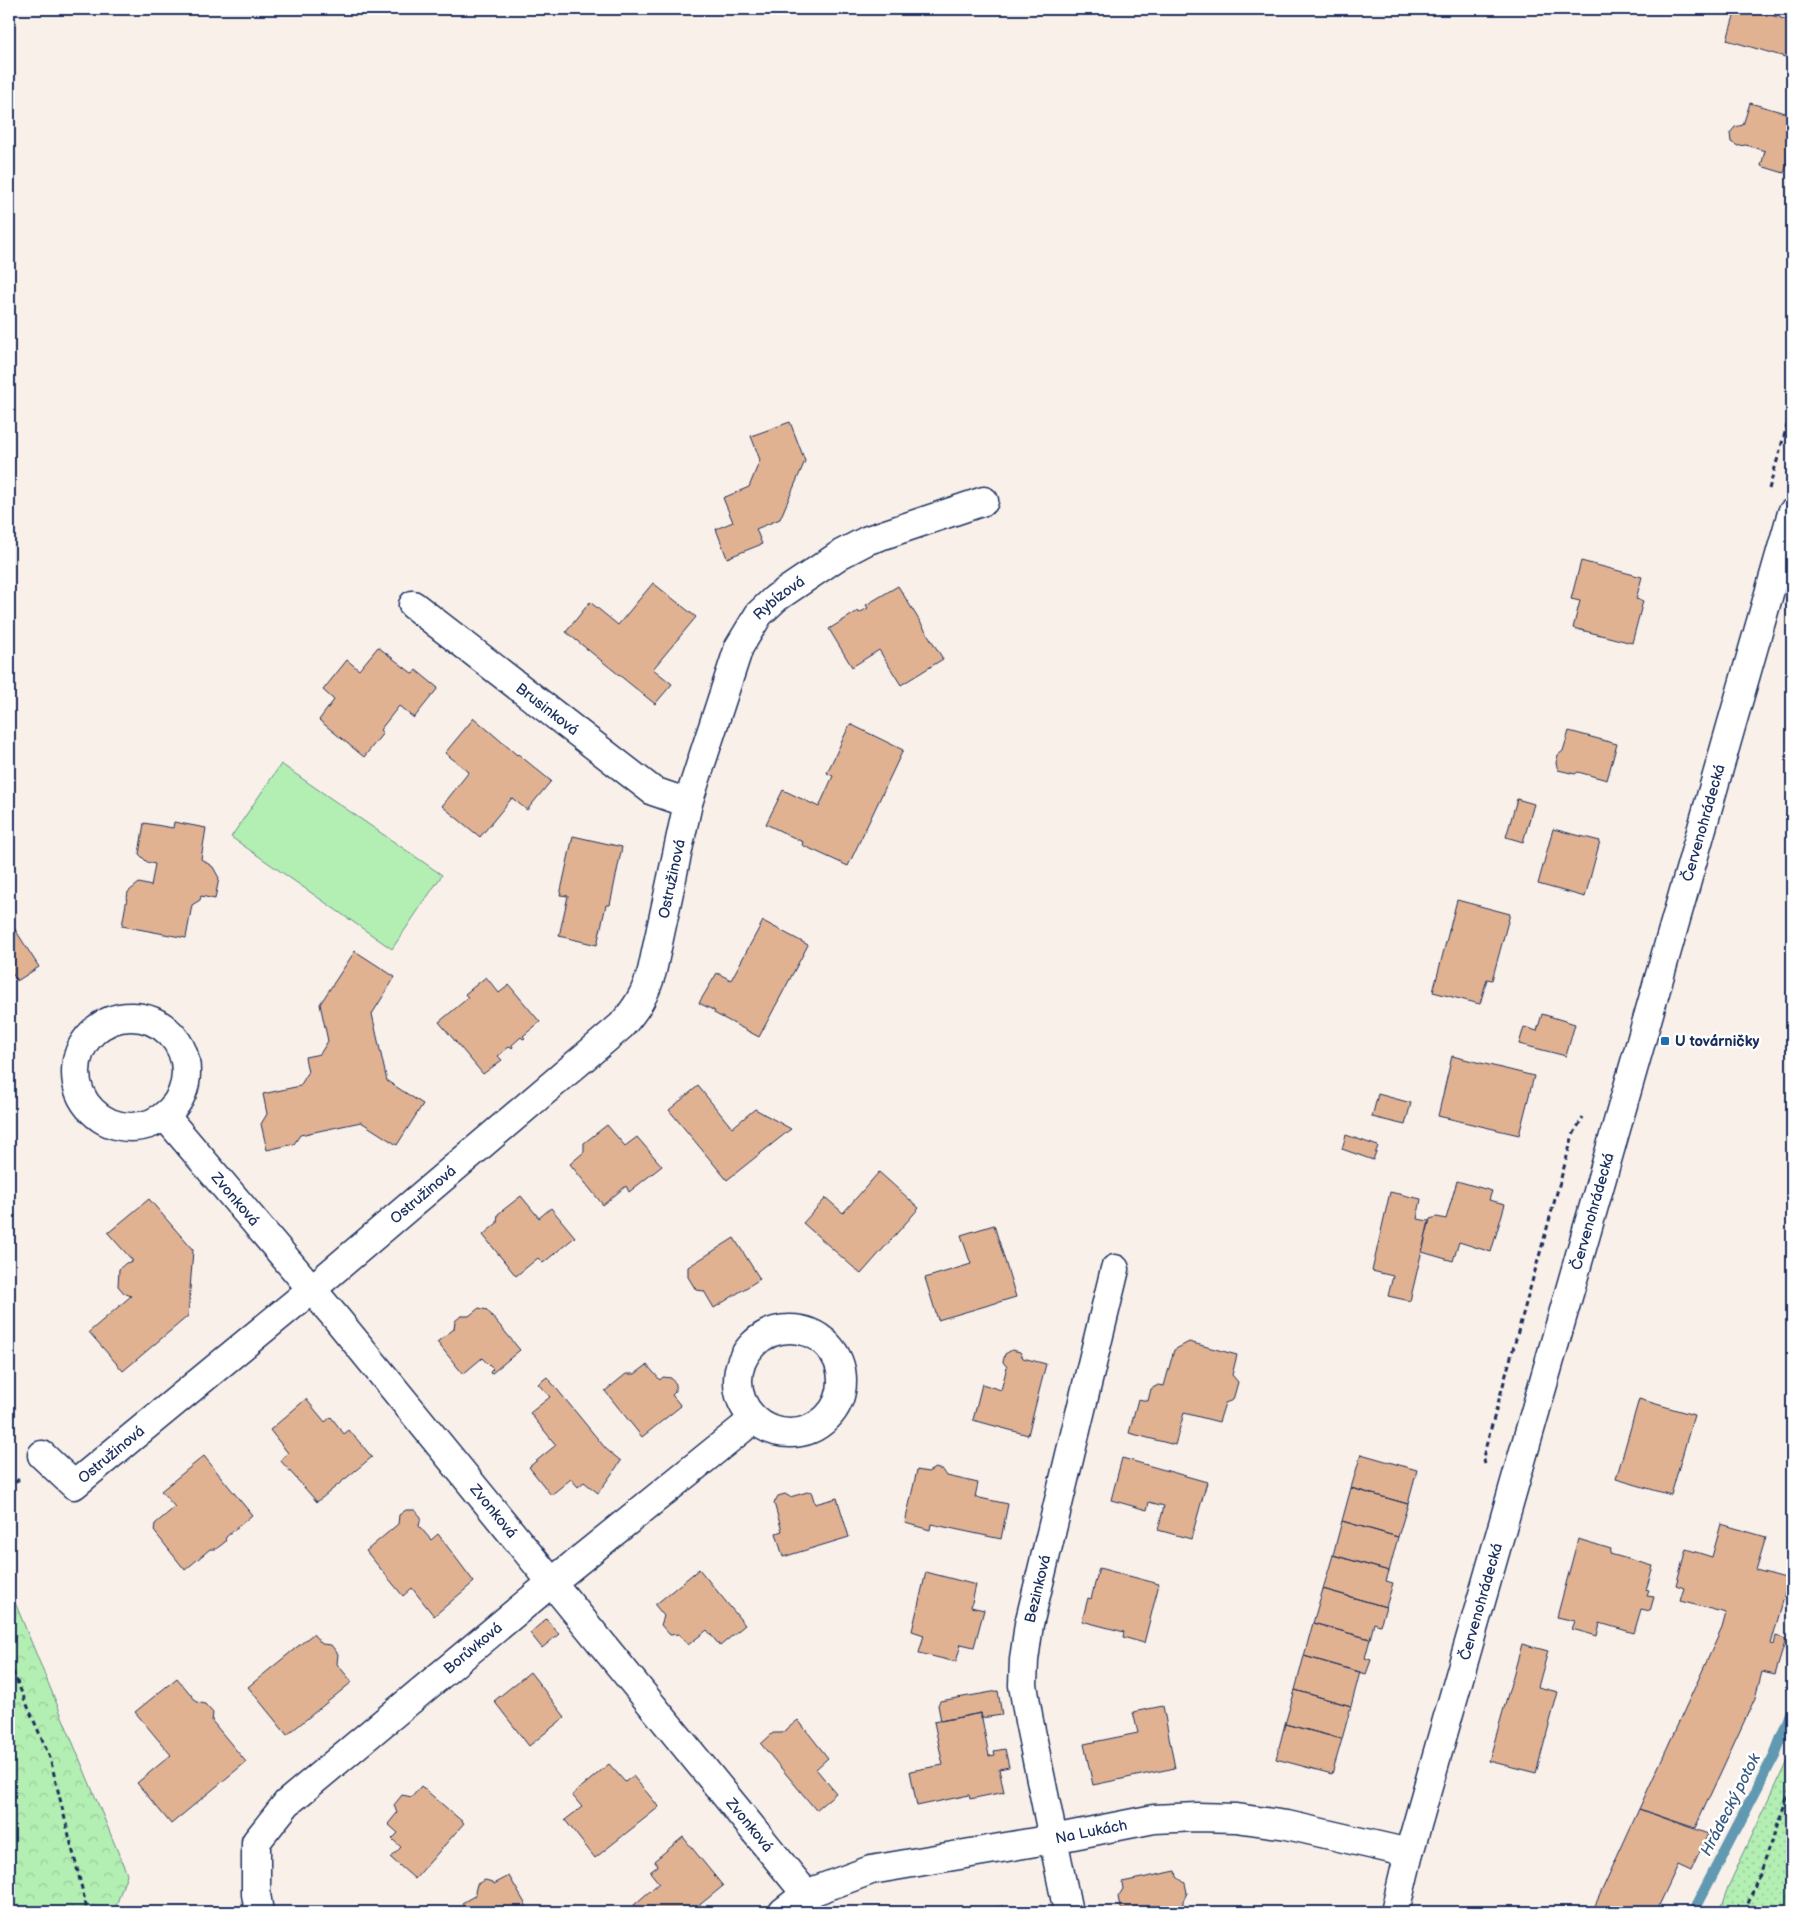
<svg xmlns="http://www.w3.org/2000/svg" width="1801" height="1921" font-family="'Balsamiq Sans',sans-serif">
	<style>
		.grass { fill: url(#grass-dots); stroke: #678e88 }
		.forest { fill: url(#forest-crowns); stroke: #678e88 }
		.park { fill: #b3eeb2; stroke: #678e88 }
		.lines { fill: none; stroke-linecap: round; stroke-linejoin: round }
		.stream { stroke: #6199b1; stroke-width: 11 }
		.building { fill: #e1b292; stroke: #1b2f5e }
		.minor-casing { stroke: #1b2f5e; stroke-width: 31 }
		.path { stroke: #1b2f5e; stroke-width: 3; stroke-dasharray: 5 4; stroke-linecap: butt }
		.minor { stroke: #fff; stroke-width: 28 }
		.poi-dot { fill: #1f6fb2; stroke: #fff; stroke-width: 2 }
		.labels { text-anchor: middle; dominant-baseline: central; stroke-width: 5; stroke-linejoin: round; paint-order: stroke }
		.street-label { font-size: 15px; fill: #1b2f5e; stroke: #fff }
		.poi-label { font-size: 15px; font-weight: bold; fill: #1b2f5e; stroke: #fff; text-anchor: start }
		.water-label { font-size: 16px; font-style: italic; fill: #385b80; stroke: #fff }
	</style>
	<defs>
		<pattern id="grass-dots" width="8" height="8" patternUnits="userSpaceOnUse" patternTransform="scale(1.25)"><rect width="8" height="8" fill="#b3eeb2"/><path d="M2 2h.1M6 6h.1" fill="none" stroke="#99cc9c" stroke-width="1.8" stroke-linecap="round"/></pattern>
		<pattern id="forest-crowns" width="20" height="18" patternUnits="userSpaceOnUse" patternTransform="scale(1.25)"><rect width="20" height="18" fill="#b3eeb2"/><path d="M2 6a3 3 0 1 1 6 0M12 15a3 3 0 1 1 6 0" fill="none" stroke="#99cc9c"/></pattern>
	</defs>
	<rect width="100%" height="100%" fill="#f9f0e9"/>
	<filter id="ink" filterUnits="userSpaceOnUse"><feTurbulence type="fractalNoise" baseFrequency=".02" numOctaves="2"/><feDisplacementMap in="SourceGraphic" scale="10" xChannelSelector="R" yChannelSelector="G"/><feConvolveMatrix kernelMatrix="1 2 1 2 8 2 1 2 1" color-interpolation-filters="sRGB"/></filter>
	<g filter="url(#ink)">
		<path class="grass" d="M1788 1759 1792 1761V1912H1719L1728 1887Z"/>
		<path class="forest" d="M9 1588 127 1874 114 1912H9Z"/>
		<path class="park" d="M281 764 442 875 392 949 231 837Z"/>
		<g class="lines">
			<path class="stream" d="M1693 1912 1775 1754 1792 1710"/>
		</g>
		<path class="building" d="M1736 9H1748L1792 21V59L1727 40Z
			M1750 103 1792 115V151L1784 173 1761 166 1765 151 1746 145 1738 146 1731 142 1730 133 1735 127 1743 125Z
			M790 422 805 461 780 519 756 529 762 544 727 558 716 529 733 522 723 498 749 487 760 460 751 436Z
			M1581 561 1642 577 1636 599 1643 601 1632 643 1573 628 1580 601 1571 599Z
			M653 583 696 617 653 669 672 684 655 704 566 632 590 602 618 625Z
			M898 586 943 659 901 685 879 650 852 667 829 629 858 611 859 613 868 608 866 605Z
			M378 647 413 674 416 670 438 688 414 718 399 706 380 730 383 733 364 757 319 720 334 700 323 690 347 660 359 670Z
			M474 718 517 755 518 754 551 781 527 810 512 798 480 837 442 806 469 772 445 753Z
			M850 724 903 750 848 866 802 845 803 842 766 824 783 790 819 807 833 776 827 773Z
			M1569 731 1617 744 1607 780 1578 772 1575 774 1558 770 1556 763 1558 755 1563 751Z
			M1517 799 1534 804 1523 842 1506 837Z
			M174 822 206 828 201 859 213 867 219 878 215 899 201 896 200 900 192 905 186 938 122 926 128 892 139 883 151 886 155 864 147 862 139 854 144 823 173 828Z
			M1553 829 1600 841 1585 897 1538 884Z
			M573 836 622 847 610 905H606L597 945 559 936 568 896 560 895Z
			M1457 900 1510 914 1492 980 1487 979 1480 1004 1433 992Z
			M9 920 39 967 17 981 9 968Z
			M763 921 808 945 759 1037 714 1013 715 1011 699 1003 717 973 731 980Z
			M355 951 395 977 372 1014 387 1081 423 1104 397 1145 361 1122 300 1135 294 1144 267 1150 261 1124 267 1114 263 1094 300 1086 308 1073 305 1057 320 1054 328 1041 320 1004Z
			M486 977 499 993 509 985 540 1022 523 1036 525 1038 523 1039 521 1037 512 1045 513 1047 512 1048 510 1046 498 1056 502 1060 483 1074 439 1022 468 998 465 994Z
			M1542 1014 1575 1024 1566 1056 1519 1044 1524 1027 1537 1031Z
			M1452 1056 1534 1076 1519 1135 1438 1116Z
			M698 1086 732 1128 755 1109 791 1129 727 1180 669 1110Z
			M1378 1094 1411 1103 1405 1125 1372 1117Z
			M607 1125 625 1146 637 1137 662 1166 629 1192 626 1186 603 1205 570 1164 584 1152V1143Z
			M1346 1135 1378 1146 1373 1160 1342 1149Z
			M879 1172 919 1208 861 1274 803 1223 826 1198 843 1213Z
			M1457 1181 1492 1191 1489 1200 1505 1204 1491 1252 1459 1242 1453 1261 1422 1252 1430 1219 1437 1217 1446 1219Z
			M1390 1192 1421 1199 1417 1219 1429 1221 1410 1301 1388 1296 1393 1276 1372 1271Z
			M521 1196 539 1218 551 1208 575 1237 543 1263 538 1258 516 1276 483 1235 497 1223 498 1214Z
			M149 1199 193 1250 188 1316 123 1371 89 1332 131 1296 124 1293 118 1286 119 1269 126 1263 133 1261 108 1233Z
			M994 1225 1016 1297 938 1320 925 1278 971 1264 961 1235Z
			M734 1238 760 1279 714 1308 704 1291 696 1290 688 1277V1267Z
			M479 1308 487 1310 520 1350 491 1374 490 1372 493 1369 482 1358 463 1374 437 1342 454 1329 455 1321 461 1316H469Z
			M1189 1342 1237 1355 1232 1375 1238 1382 1233 1400 1225 1403 1219 1422 1184 1413 1175 1445 1129 1433 1138 1399 1148 1401 1151 1389 1158 1385 1164 1386 1174 1350Z
			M1012 1350 1020 1352 1023 1358 1046 1364 1028 1435 973 1420 982 1384 1001 1390 1007 1367 1003 1362 1005 1354Z
			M647 1365 660 1380 663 1377 671 1378 676 1384 675 1392 672 1395 681 1406 642 1437 605 1391 626 1374H635Z
			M547 1377 606 1449 621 1461 598 1493 584 1482 578 1487 571 1479 551 1495 529 1467 556 1445 530 1413 550 1397 538 1384Z
			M306 1399 325 1422 331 1417 344 1434 349 1430 372 1457 317 1502 280 1460 288 1453 270 1430Z
			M1639 1399 1694 1415 1671 1495 1616 1479Z
			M1361 1454 1417 1470 1408 1504 1351 1488Z
			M204 1456 252 1515 226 1537 225 1542 216 1549H210L185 1570 154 1531 155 1524 175 1507 161 1491Z
			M1122 1458 1207 1482 1191 1539 1158 1530 1164 1506 1149 1502 1147 1510 1111 1500Z
			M935 1468 943 1470 947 1476 978 1483 975 1497 1008 1504 1001 1539 931 1524 930 1530 905 1523 917 1470 928 1472Z
			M1351 1488 1408 1504 1398 1537 1342 1521Z
			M811 1491 815 1504 837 1498 849 1537 783 1557 776 1533 782 1531 774 1503 778 1496 785 1494 790 1497Z
			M406 1510H415L421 1517 419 1526 431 1540 438 1534 474 1582 434 1616 412 1588 403 1596 366 1551 398 1524 399 1515Z
			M1342 1521 1398 1537 1389 1571 1333 1555Z
			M1721 1524 1766 1537 1756 1570 1789 1579 1771 1644 1774 1645 1776 1636 1786 1639 1775 1675 1762 1672 1755 1698 1695 1828 1639 1809 1722 1628 1726 1613 1680 1601 1684 1588 1676 1585 1686 1549 1712 1557Z
			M1578 1539 1611 1549 1610 1554 1653 1566 1646 1590 1649 1591 1647 1596 1654 1597 1650 1611 1641 1609 1634 1633 1600 1623 1597 1636 1572 1629 1575 1621 1557 1617Z
			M1333 1555 1389 1571 1386 1581 1393 1583 1386 1607 1323 1589Z
			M1099 1568 1159 1584 1144 1643 1123 1637 1124 1632 1082 1621 1088 1598 1091 1599Z
			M699 1569 745 1625 720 1646 707 1630 688 1645 679 1634 670 1635 661 1625 664 1616 655 1605Z
			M926 1572 976 1585 971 1607 984 1610 974 1647 961 1644 956 1662 919 1653 924 1635 912 1631Z
			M1323 1589 1386 1607 1380 1625 1374 1623 1370 1639 1313 1623Z
			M546 1619 559 1634 542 1648 530 1633Z
			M1313 1623 1370 1639 1365 1658 1371 1660 1366 1674 1304 1656Z
			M313 1634 322 1644 331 1645 338 1654 337 1664 352 1682 287 1735 248 1687Z
			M1522 1644 1548 1651 1538 1687 1558 1692 1536 1773 1489 1761Z
			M1304 1656 1360 1672 1351 1706 1295 1690Z
			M530 1672 565 1717 529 1746 494 1701Z
			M177 1678 197 1702 205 1704 213 1713 212 1721 246 1762 171 1824 137 1783 171 1755 135 1712Z
			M1295 1690 1351 1706 1342 1739 1285 1724Z
			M998 1691 1002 1715 981 1718V1713L941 1721 938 1705 940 1701Z
			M1163 1706 1175 1768 1093 1785 1084 1744 1138 1733 1133 1712Z
			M981 1713 989 1756 995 1755 994 1751 1005 1749 1009 1767 999 1769 1004 1792 970 1799 969 1795 917 1806 910 1771 943 1765 934 1722Z
			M798 1720 828 1758 816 1769 836 1793 816 1810 761 1744 773 1733H782Z
			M1285 1724 1342 1739 1332 1774 1276 1759Z
			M609 1764 625 1782 633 1776 659 1807 595 1858 565 1820 582 1807 572 1795Z
			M421 1786 464 1823 415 1879 391 1858 401 1847 392 1839 398 1833 388 1824 397 1813 394 1805 402 1795 412 1797Z
			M1639 1809 1708 1834 1691 1871 1678 1865 1656 1912H1592Z
			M683 1837 723 1886 691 1912H640L634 1905 659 1883 650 1872 658 1866 654 1861Z
			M1176 1871 1177 1877 1185 1883 1187 1893 1183 1901V1908L1177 1909 1178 1912H1127L1120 1907 1118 1897 1123 1889 1122 1882Z
			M509 1876 530 1912H467L462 1903 476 1895 475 1892 477 1884 485 1880 493 1882 494 1884Z
			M1003 1906 1004 1912H984V1909Z"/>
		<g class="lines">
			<defs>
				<g id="minor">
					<path id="s1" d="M413 605 653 791 688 803"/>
					<circle cx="131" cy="1072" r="55"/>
					<path id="s2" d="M165 1116 337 1319 806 1894 805 1912"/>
					<circle cx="790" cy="1381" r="52"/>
					<path id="s3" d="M42 1455 74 1485 312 1289 621 1026C637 1008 645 995 652 971L688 803 739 647 759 614 776 598 841 554 868 540 984 501"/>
					<path id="s4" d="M259 1912 256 1894V1842L287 1803 551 1583 754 1419"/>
					<path id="s5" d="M783 1912 806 1894 871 1870 1053 1839 1154 1819 1197 1817 1236 1818 1287 1825 1409 1853"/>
					<path id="s6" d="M1068 1912 1029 1721 1023 1685 1024 1660 1029 1624 1115 1269"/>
					<path id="s7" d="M1395 1912 1409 1853 1792 513"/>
				</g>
			</defs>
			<use href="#minor" class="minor-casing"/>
			<path class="path" d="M1769 489 1792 408
				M1485 1464 1483 1457 1573 1135 1583 1117
				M9 1489 19 1479
				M9 1663 50 1758 86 1905 84 1912
				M1745 1912 1792 1785"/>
			<use href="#minor" class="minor"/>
		</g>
	</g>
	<rect class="poi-dot" x="1660" y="1036" width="10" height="10" rx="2.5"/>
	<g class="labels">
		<g class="street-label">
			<text stroke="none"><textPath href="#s3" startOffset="1222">Rybízová</textPath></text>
			<text stroke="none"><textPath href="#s1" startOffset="170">Brusinková</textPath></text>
			<text stroke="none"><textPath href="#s7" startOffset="1132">Červenohrádecká</textPath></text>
			<text stroke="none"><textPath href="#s3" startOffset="916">Ostružinová</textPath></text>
			<text stroke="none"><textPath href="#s3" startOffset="498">Ostružinová</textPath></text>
			<text stroke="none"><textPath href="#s2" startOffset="109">Zvonková</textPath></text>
			<text stroke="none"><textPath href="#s7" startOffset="728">Červenohrádecká</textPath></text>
			<text stroke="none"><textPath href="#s3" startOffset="92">Ostružinová</textPath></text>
			<text stroke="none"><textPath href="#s2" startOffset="514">Zvonková</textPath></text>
			<text stroke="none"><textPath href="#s6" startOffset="329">Bezinková</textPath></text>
			<text stroke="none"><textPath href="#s7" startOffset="322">Červenohrádecká</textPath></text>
			<text stroke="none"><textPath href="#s4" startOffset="362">Borůvková</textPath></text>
			<text stroke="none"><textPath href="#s2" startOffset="919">Zvonková</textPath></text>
			<text stroke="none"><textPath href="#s5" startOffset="322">Na Lukách</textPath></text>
		</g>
		<g class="poi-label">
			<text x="1675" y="1041">U továrničky</text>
		</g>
		<g class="water-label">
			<text transform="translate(1731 1805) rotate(-63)">Hrádecký potok</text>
		</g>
	</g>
	<rect width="1801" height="1921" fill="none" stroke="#fff" stroke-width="30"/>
	<rect x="15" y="15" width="1771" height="1891" fill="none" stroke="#1b2f5e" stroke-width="2" filter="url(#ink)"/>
</svg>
